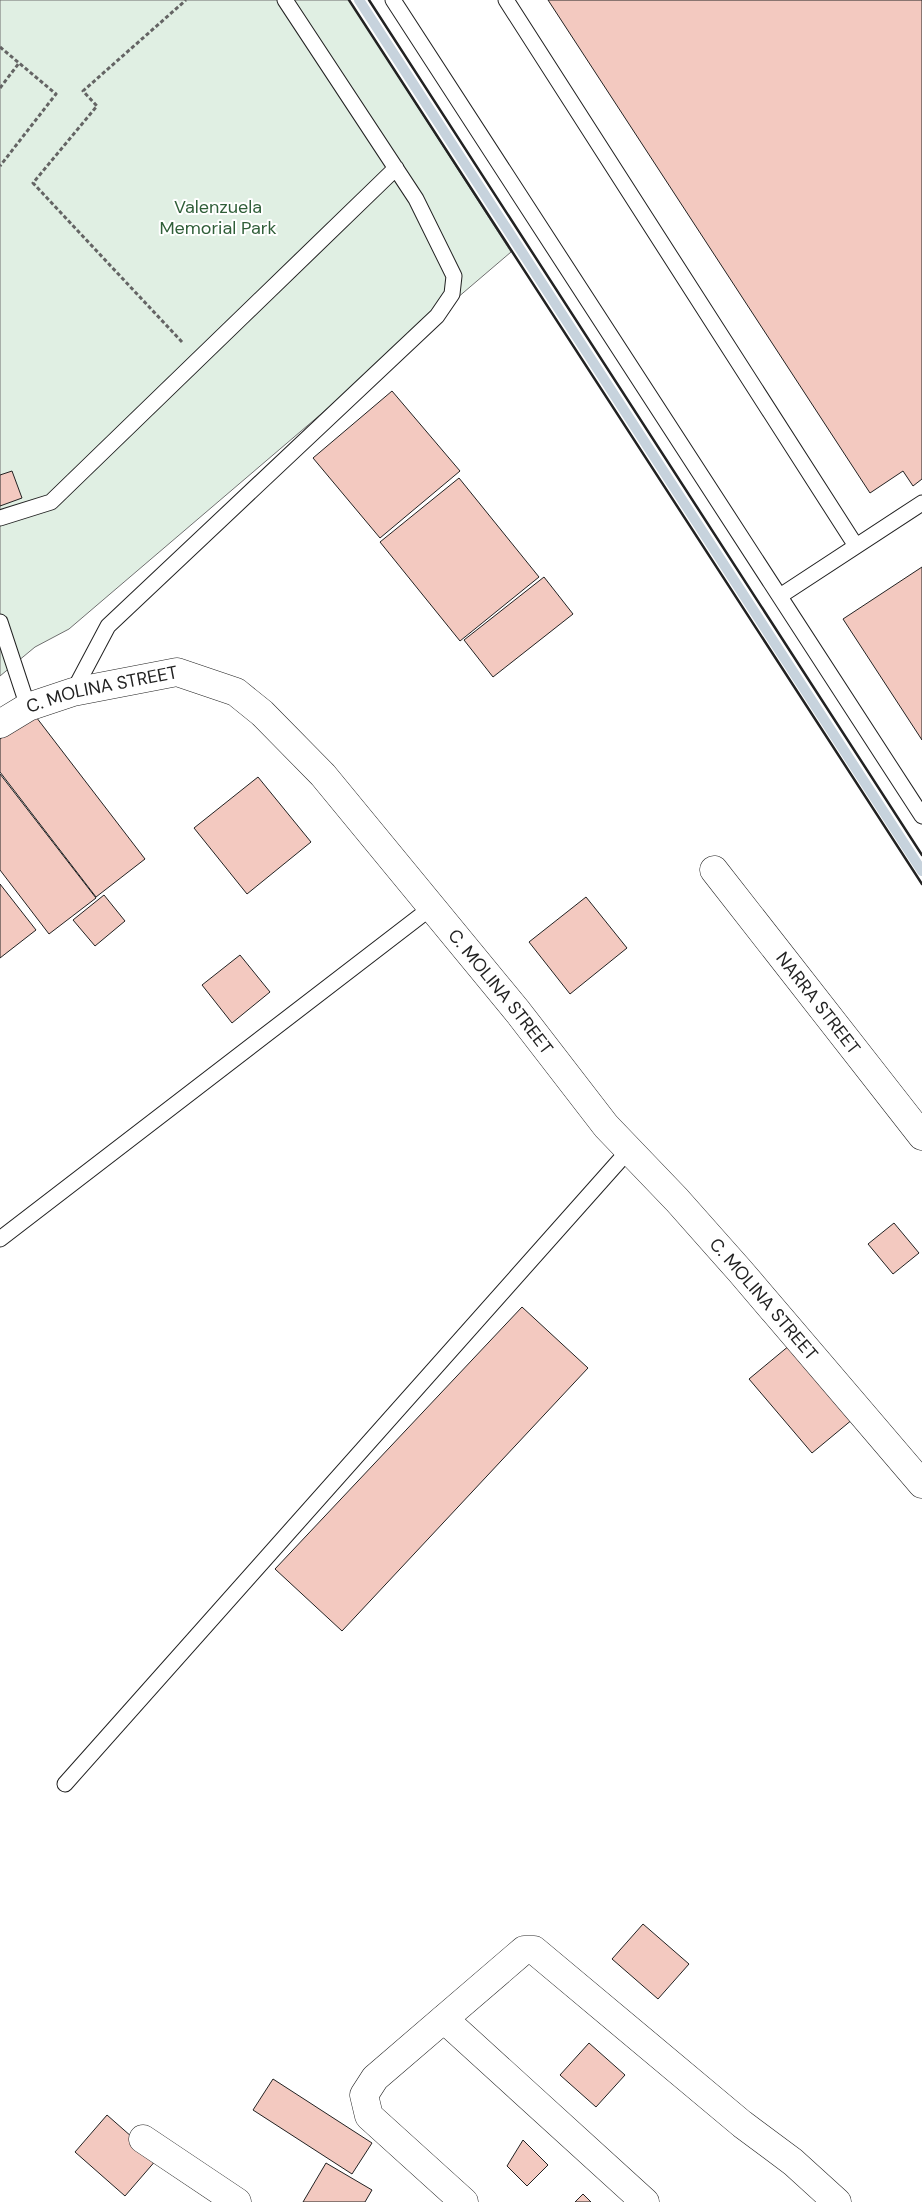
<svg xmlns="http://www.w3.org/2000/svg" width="922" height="2202" font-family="'DM Sans',sans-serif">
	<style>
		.green { fill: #e0efe3; stroke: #6f6f6f }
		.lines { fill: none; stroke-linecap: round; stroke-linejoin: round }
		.stream { stroke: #c7d3dd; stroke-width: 10 }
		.building { fill: #f3c9c0; stroke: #222 }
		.service-casing { stroke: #222; stroke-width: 17 }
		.minor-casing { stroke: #222; stroke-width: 29 }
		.tertiary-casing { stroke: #222; stroke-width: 29 }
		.path { stroke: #646464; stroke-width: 3; stroke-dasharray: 4 2.5; stroke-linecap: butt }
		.service { stroke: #fff; stroke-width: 15 }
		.minor { stroke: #fff; stroke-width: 28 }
		.tertiary { stroke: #fff; stroke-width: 28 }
		.wall { stroke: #222; stroke-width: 2.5 }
		.labels { text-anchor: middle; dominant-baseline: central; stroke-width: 4; stroke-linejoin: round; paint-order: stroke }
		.park-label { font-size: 18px; fill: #2f5e38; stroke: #fff }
		.street-label { font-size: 18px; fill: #222; stroke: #fff }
	</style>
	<rect width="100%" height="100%" fill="#fff"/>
	<path class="green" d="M0 0H349L511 252 69 629 35 647 0 676Z"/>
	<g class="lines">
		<path class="stream" d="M359 0 922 871"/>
	</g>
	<path class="building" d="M548 0H922V479L913 486 903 471 870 493Z
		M392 391 460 471 380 538 313 458Z
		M12 471 22 498 0 506V475Z
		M459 478 539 577 460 641 380 542Z
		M922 567V740L843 619Z
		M544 577 573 614 493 677 464 640Z
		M33 713 145 859 96 897 0 772V739Z
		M0 774 96 898 49 934 0 870Z
		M258 777 311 842 247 894 194 828Z
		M0 884 36 930 0 958Z
		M104 895 125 921 95 946 73 920Z
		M586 897 627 948 570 994 529 942Z
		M240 955 270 992 232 1023 202 985Z
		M894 1223 919 1253 893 1274 868 1244Z
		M522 1307 588 1368 342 1631 275 1569Z
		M790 1345 853 1419 812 1453 749 1379Z
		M643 1924 689 1964 658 1999 612 1959Z
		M589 2043 625 2075 596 2107 560 2075Z
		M273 2079 372 2143 352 2174 253 2110Z
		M107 2115 157 2159 125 2196 75 2152Z
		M523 2140 548 2165 527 2186 507 2166Z
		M326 2163 372 2190 365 2202H303Z
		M583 2194 591 2202H575Z"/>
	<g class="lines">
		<defs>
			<path id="service" d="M393 0 922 816
				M506 0 856 546
				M0 518 51 502 396 168
				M780 596 922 503
				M0 622 28 707
				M73 692 108 626 437 316 452 294 454 276 416 199 285 0
				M0 1239 432 907
				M65 1784 628 1151"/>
			<g id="minor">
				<path id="s1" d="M714 870 922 1136"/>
				<path d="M444 2019 645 2202"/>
				<path d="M143 2139 237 2202"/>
				<path d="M464 2202 369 2116 364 2095 375 2078 524 1950H534L742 2124 793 2162 837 2202"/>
			</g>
			<g id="tertiary">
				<path id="s2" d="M0 724 28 707 73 692 177 672 236 692 262 713 323 775 518 1012 606 1126 677 1200 740 1271 922 1484"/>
			</g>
		</defs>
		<use href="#service" class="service-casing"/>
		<use href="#minor" class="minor-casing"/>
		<use href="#tertiary" class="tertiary-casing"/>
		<path class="path" d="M0 47 56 94 0 166
			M0 88 19 63
			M182 342 33 183 97 106 83 91 186 0"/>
		<use href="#service" class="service"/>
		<use href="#minor" class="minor"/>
		<use href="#tertiary" class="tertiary"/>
		<path class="wall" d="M349 0 922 884
			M369 0 922 855"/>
	</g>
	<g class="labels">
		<g class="park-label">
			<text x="218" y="207">Valenzuela<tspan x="218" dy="21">Memorial Park</tspan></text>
		</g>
		<g class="street-label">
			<text stroke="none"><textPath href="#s2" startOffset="109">C. MOLINA STREET</textPath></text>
			<text stroke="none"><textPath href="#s2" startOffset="649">C. MOLINA STREET</textPath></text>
			<text stroke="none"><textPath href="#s1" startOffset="169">NARRA STREET</textPath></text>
			<text stroke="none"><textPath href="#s2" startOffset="1054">C. MOLINA STREET</textPath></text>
		</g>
	</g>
</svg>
